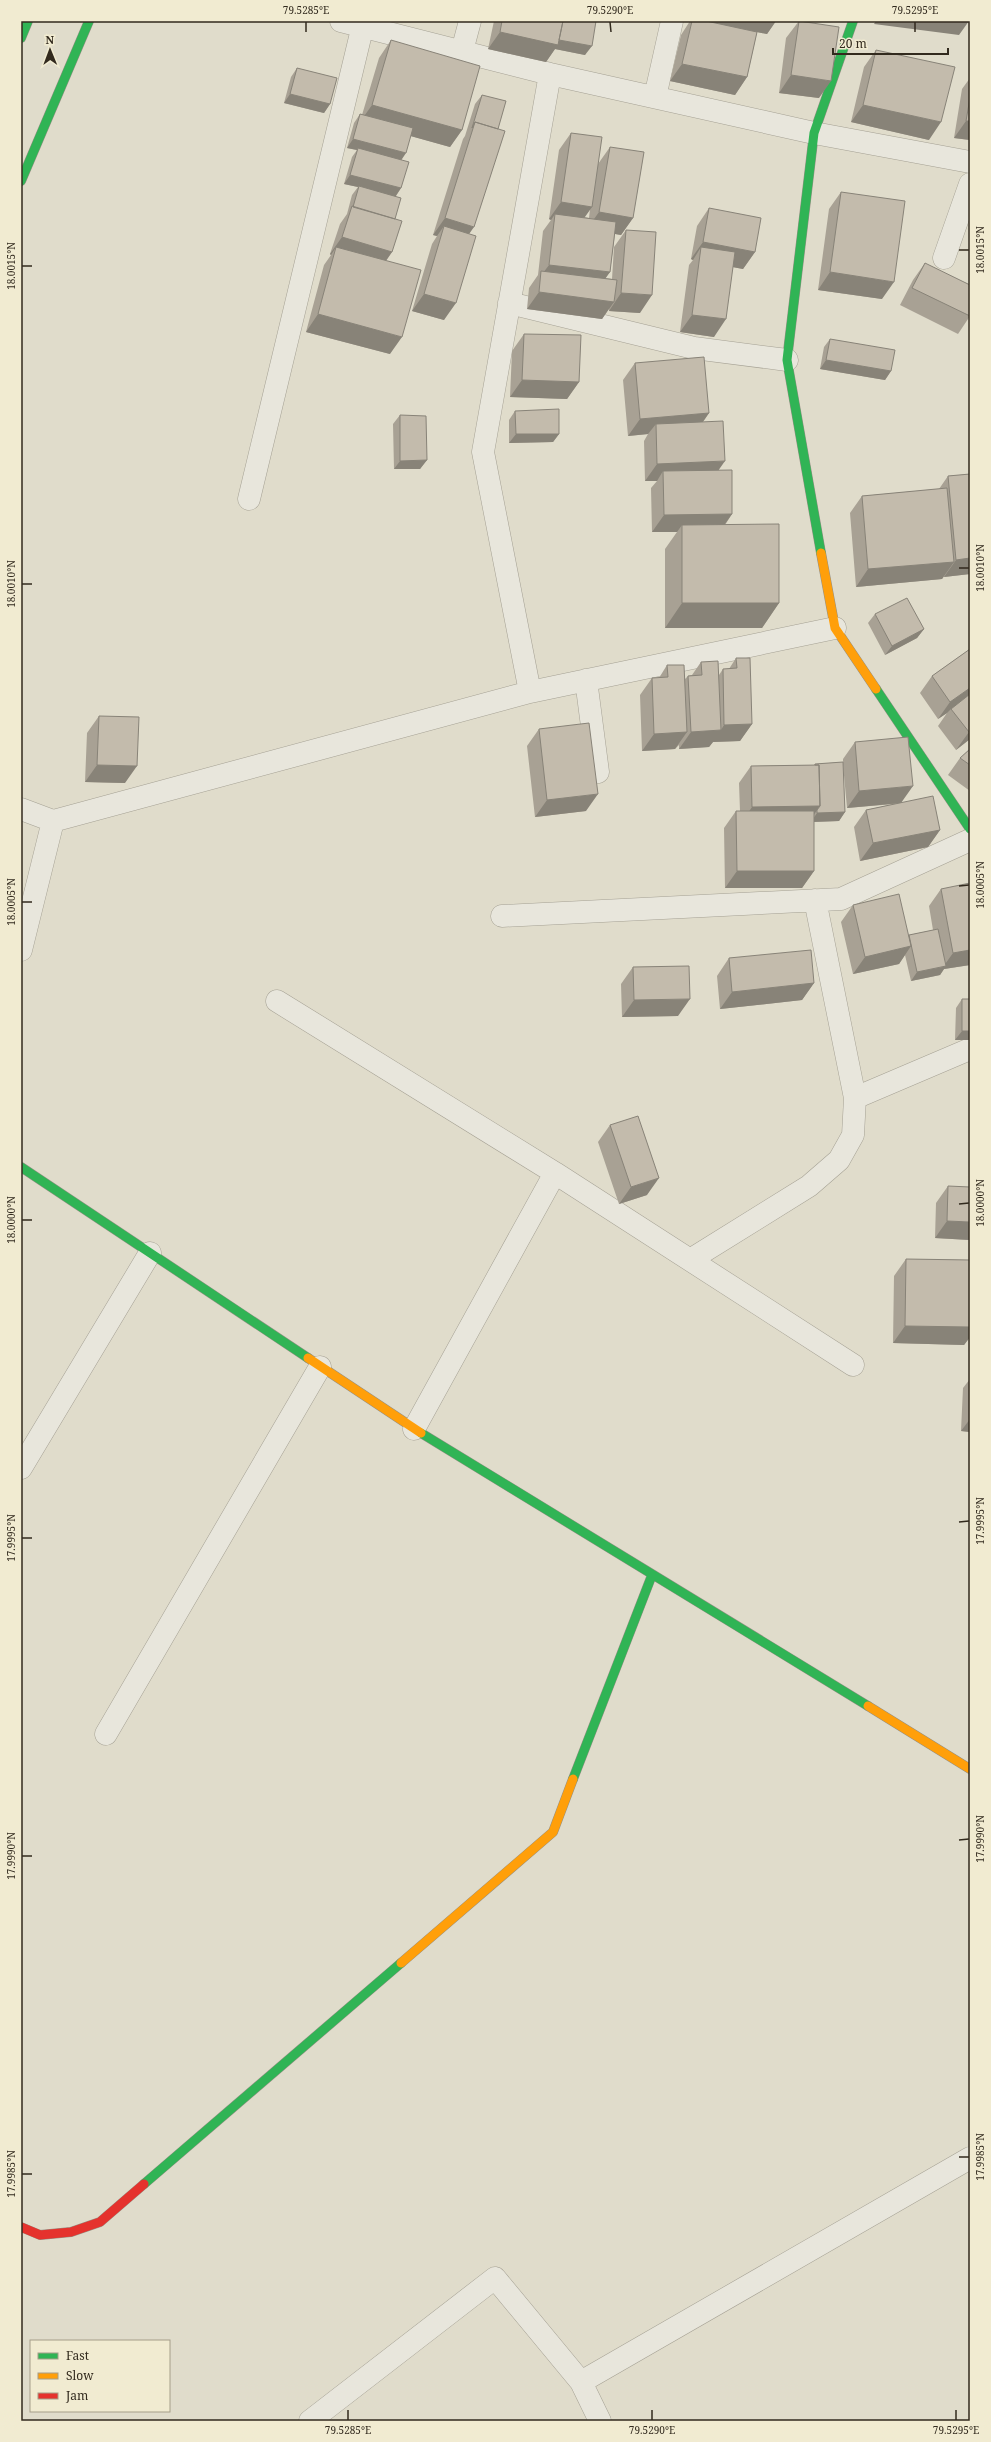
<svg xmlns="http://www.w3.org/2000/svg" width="991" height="2442" font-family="'Noto Serif',serif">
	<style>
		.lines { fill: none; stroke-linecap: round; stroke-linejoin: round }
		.street-casing { stroke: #a5a194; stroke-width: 23 }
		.fast-casing { stroke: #959085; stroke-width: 10 }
		.slow-casing { stroke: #959085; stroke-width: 10 }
		.jam-casing { stroke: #959085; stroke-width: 10 }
		.street { stroke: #e8e6dc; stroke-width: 22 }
		.fast { stroke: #30b455; stroke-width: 9 }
		.slow { stroke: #ff9f0a; stroke-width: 9 }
		.jam { stroke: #e5322d; stroke-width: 9 }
		.wall { fill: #a8a194; fill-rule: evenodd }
		.shaded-wall { fill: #888378 }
		.building { fill: #c3bbac; stroke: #888378 }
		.ticks { fill: none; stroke: #322a1e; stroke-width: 1.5 }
		.neatline { fill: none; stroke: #322a1e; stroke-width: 1.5 }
		.ticks-label { font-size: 10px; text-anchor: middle; fill: #322a1e }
	</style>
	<rect width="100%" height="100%" fill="#e0dccb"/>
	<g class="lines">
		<defs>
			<path id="street" d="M341 21 550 74 814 133 970 162
				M462 51 470 21
				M655 97 672 21
				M944 258 970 184
				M509 303 694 348 787 360
				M249 499 363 25
				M586 680 598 772
				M530 692 483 452 550 74
				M21 809 53 821 530 692 835 628
				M502 916 841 899 970 840
				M21 950 53 821
				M277 1001 555 1173 414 1429
				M855 1098 970 1049
				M555 1173 853 1365
				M690 1260 809 1186 839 1160 853 1135 855 1098 815 900
				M21 1468 150 1253
				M106 1734 320 1367
				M581 2382 970 2158
				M310 2421 495 2278 581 2382 600 2421"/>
			<path id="fast" d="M21 38 28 21
				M21 181 89 21
				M821 553 787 360 814 133 853 21
				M876 689 970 829
				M21 1167 308 1358
				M421 1433 868 1706
				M573 1779 652 1575
				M144 2184 401 1963"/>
			<path id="slow" d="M821 553 835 628 876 689
				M308 1358 421 1433
				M868 1706 970 1769
				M401 1963 553 1832 573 1779"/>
			<path id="jam" d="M21 2227 40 2235 71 2232 100 2222 144 2184"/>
		</defs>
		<use href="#street" class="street-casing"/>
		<use href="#fast" class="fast-casing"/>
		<use href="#slow" class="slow-casing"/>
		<use href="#jam" class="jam-casing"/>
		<use href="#street" class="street"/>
		<use href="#fast" class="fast"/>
		<use href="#slow" class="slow"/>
		<use href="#jam" class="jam"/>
	</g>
	<path class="wall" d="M494 21H596L585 55 555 49 546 62 488 49Z
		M690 21H776L767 34 757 32 747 77 735 95 670 81 681 35Z
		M799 21 819 98 779 93 786 38Z
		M391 40 462 130 450 147 411 136 401 160V188L396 196 395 219 392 252 386 261 390 354 306 332 324 265 331 255 330 254 340 224 347 214 352 195 358 187 344 184 352 157 357 150 347 148 354 123 360 114 362 115 379 58Z
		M876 50 929 140 851 122 864 67Z
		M297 68 330 104 324 113 284 103 291 77Z
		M970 78V140L954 138 962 89Z
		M482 95 469 234 444 320 412 311 432 244 437 236 433 235 463 139 465 136 475 104Z
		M571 133 598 164 610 147 633 218 621 235 615 234 610 272 605 278 612 279 614 247 626 230 640 313 609 311V308L602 319 527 309 529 288 538 275 543 231 551 220 549 219 559 150ZM590 209 589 218 584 217Z
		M841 192 882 299 818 290 829 209Z
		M709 208 755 252 743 269 733 267 714 337 680 332 689 265 693 260 691 259 697 226Z
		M925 263 970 316 958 334 900 305 913 280Z
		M524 334 579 382 567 399 510 397 512 351Z
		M830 339 891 371 885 380 820 369 824 347Z
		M635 363 709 413 703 422 719 470 732 514 725 525 779 603 762 628H665V549L677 532H652L651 488 657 481H645L644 441 648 434 628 436 623 380Z
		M515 411 559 434 553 442 509 443V420Z
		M400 415 427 460 420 469H394L393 424Z
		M970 474V574L944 577V576L942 579 856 587 850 513 862 496 939 489 948 476Z
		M875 614 924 629 917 638 885 655 868 623Z
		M970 649V739L956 750 938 726 947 713 938 719 920 693 932 676Z
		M736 658 752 724 740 741 713 742 709 747 679 749V745L675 749 642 751 640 695 652 678H659L667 665 685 679 688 676 692 675 701 662 719 675 723 669H729Z
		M99 716 125 783 85 782 87 733Z
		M539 729 586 811 535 817 527 746Z
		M855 742 901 802 940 830 928 847 860 861 854 827 866 810 894 804 847 808 843 764 845 812 839 821 814 822V871L802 888H725L724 828 736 811H740L739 783 751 766 814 765 815 764 843 762V759Z
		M970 749V791L948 775 960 758Z
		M941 889 970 965 944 969 940 975 911 981 905 955 899 964 853 974 841 922 853 905 908 936 909 935 933 930 929 906Z
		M729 958 814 983 802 1000 720 1009 717 976Z
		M633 967 678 1016 622 1017 621 984Z
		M962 999H970V1040H955L956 1008Z
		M610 1125 647 1195 619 1204 598 1142Z
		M948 1186 970 1240 935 1238 936 1203Z
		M906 1259 970 1260V1337L964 1345 893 1343 894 1276Z
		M970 1379V1432L961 1431 963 1388Z"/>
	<path class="shaded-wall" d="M703 21H776L767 34Z
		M876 21H969L959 35 874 24Z
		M500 32 559 40 592 46 585 55 555 49 546 62 488 49Z
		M682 64 747 77 735 95 670 81Z
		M791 75 831 81 819 98 779 93Z
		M290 94 330 104 324 113 284 103Z
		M372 105 462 130 450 147 360 122Z
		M863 105 941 122 929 140 851 122Z
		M966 121H970V140L954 138Z
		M353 139 406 153 400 162 358 148 357 150 347 148Z
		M350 175 401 188 395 197 359 186 358 187 344 184Z
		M561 202 592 207 580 224 555 214 551 220 549 219Z
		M599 212 633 218 621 235 587 229Z
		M445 218 474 227 462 244 444 226 437 236 433 235Z
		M342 237 392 252 380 269 336 247 331 255 330 254Z
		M703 242 755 252 743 269 700 261 701 247 693 260 691 259Z
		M549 265 610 272 598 289 540 277Z
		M830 272 894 282 882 299 818 290Z
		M539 292 614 302 602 319 527 309Z
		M621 293 652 295 640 313 609 311Z
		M424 294 456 303 444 320 412 311Z
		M318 314 402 337 390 354 306 332Z
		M692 315 726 319 714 337 680 332Z
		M826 360 891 371 885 380 820 369Z
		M522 380 579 382 567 399 510 397Z
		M709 413 697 430 656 424 648 434 628 436 640 419Z
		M516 434H559L553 442 509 443Z
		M427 460 420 469H394L400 461Z
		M725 461 713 478 663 471 657 481H645L657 464Z
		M732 514 720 531 682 525 677 532H652L664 515Z
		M970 558V574L944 577 956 560Z
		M954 562 942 579 856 587 868 569Z
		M682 603H779L762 628H665Z
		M924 629 917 638 885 655 892 646Z
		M970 688V697L951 709 947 713 938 719 950 702Z
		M752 724 740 741 713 742 709 747 679 749 691 732 721 730 724 725Z
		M970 731V739L956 750 969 732Z
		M687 732 675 749 642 751 654 734Z
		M97 765 137 766 125 783 85 782Z
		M913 786 901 803 847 808 859 791Z
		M598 794 586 811 535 817 547 800Z
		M820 806 808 823 740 825 752 807Z
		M845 812 839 821 811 822 817 813Z
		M940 830 928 847 860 861 873 843Z
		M737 871H814L802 888H725Z
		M911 946 899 964 853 974 865 957Z
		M970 950V965L944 969 940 975 911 981 917 972 943 967 953 953Z
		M814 983 802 1000 720 1009 732 992Z
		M690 999 678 1016 622 1017 634 1000Z
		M962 1031H970V1040H955Z
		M659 1178 647 1195 619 1204 631 1187Z
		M947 1221 970 1222V1240L935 1238Z
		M905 1326 970 1327V1337L964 1345 893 1343Z
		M970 1419V1432L961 1431Z"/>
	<path class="building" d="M502 21H563L558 45 500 32Z
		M563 21H596L592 46 559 40Z
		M692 21H706L757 32 747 77 682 64Z
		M799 21 839 27 831 81 791 75Z
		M391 40 480 66 462 130 372 105Z
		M876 50 955 67 941 122 863 105Z
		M297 68 337 78 330 104 290 94Z
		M482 95 506 101 498 129 475 122 472 128Z
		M970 98V121H966Z
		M360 114 413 128 406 153 353 139Z
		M475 122 505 131 474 227 445 218Z
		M571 133 602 137 592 207 561 202Z
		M610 147 644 152 633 218 599 212Z
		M358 148 409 162 401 188 350 175Z
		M359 186 401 198 395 219 353 207Z
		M841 192 905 201 894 282 830 272Z
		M352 206 402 221 392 252 342 237Z
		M709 208 761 218 755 252 703 242Z
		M555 214 616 222 610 272 549 265Z
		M444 226 476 236 456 303 424 294Z
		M626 230 656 232 652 295 621 293Z
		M336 247 421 270 402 337 318 314Z
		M701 247 735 252 726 319 692 315Z
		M925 263 970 285V316L912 288Z
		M541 271 617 280 614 302 539 292Z
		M524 334 581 335 579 382 522 380Z
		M830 339 895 350 891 371 826 360Z
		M704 357 709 413 640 419 635 363Z
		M559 409V434H516L515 411Z
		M400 415 426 416 427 460 400 461Z
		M723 421 725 461 657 464 656 424Z
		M732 470V514L664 515 663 471Z
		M970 474V558L956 560 948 476Z
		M947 488 954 562 868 569 862 496Z
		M779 524V603H682V525Z
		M907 598 924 629 892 646 875 614Z
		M970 649V688L950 702 932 676Z
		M736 658H750L752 724 724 725 723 669 737 668Z
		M718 661 721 730 691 732 688 676 702 675 701 662Z
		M667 665H684L687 732 654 734 652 678 668 677Z
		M970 694V731L969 732 951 709Z
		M99 716 139 717 137 766 97 765Z
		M589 723 598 794 547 800 539 729Z
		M908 737 913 786 859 791 855 742Z
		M970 749V765L960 758Z
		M843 762 845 812 817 813V810L820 806 819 765H815V764Z
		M819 765 820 806 752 807 751 766Z
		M933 796 940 830 873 843 866 810Z
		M736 811H814V871H737Z
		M970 883V950L953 953 941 889Z
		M899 894 911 946 865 957 853 905Z
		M938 929 946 966 917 972 909 935Z
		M811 950 814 983 732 992 729 958Z
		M689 966 690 999 634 1000 633 967Z
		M962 999H970V1031H962Z
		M638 1116 659 1178 631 1187 610 1125Z
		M948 1186 970 1187V1222L947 1221Z
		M906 1259 970 1260V1327L905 1326Z"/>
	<path class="ticks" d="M306 22V32M610 22 611 32M915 22V32M959 250H969M22 266H32M959 568H969M22 584H32M959 886 969 885M22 902H32M959 1204 969 1203M22 1220H32M959 1522 969 1521M22 1538H32M959 1840 969 1839M22 1856H32M959 2157H969M22 2174H32M348 2410V2420M652 2410V2420M956 2410V2420"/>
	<rect width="991" height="2442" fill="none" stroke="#f1ebd1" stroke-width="44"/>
	<rect x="30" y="2340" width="140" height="72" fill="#f1ebd1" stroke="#a59e89"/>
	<rect x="38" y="2353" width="20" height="6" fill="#30b455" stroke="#a59e89"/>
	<text x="66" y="2360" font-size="12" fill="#322a1e">Fast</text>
	<rect x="38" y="2373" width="20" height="6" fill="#ff9f0a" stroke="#a59e89"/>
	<text x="66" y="2380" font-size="12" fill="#322a1e">Slow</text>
	<rect x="38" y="2393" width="20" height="6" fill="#e5322d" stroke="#a59e89"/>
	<text x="66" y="2400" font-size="12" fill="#322a1e">Jam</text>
	<g transform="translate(50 50) rotate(359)" stroke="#f1ebd1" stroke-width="3" paint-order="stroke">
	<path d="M0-3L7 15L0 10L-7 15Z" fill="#322a1e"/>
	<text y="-6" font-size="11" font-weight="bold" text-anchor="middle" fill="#322a1e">N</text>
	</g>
	<path d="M833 48v6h115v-6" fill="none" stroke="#322a1e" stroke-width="2"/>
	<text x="839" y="48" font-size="12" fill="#322a1e" stroke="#f1ebd1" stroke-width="3" paint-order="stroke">20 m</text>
	<rect x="22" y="22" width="947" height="2398" class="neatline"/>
	<g class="ticks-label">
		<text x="306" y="14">79.5285°E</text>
		<text x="610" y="14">79.5290°E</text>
		<text x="915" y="14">79.5295°E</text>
		<text transform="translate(980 250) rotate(-90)" y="4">18.0015°N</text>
		<text transform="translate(11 266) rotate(-90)" y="4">18.0015°N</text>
		<text transform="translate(980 568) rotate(-90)" y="4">18.0010°N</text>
		<text transform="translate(11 584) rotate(-90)" y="4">18.0010°N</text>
		<text transform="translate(980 885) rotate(-90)" y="4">18.0005°N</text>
		<text transform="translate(11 902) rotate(-90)" y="4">18.0005°N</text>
		<text transform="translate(980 1203) rotate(-90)" y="4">18.0000°N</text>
		<text transform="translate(11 1220) rotate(-90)" y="4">18.0000°N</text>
		<text transform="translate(980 1521) rotate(-90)" y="4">17.9995°N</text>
		<text transform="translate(11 1538) rotate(-90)" y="4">17.9995°N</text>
		<text transform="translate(980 1839) rotate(-90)" y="4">17.9990°N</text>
		<text transform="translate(11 1856) rotate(-90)" y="4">17.9990°N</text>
		<text transform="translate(980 2157) rotate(-90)" y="4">17.9985°N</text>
		<text transform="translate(11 2174) rotate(-90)" y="4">17.9985°N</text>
		<text x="348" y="2434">79.5285°E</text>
		<text x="652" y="2434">79.5290°E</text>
		<text x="956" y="2434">79.5295°E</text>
	</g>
</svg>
